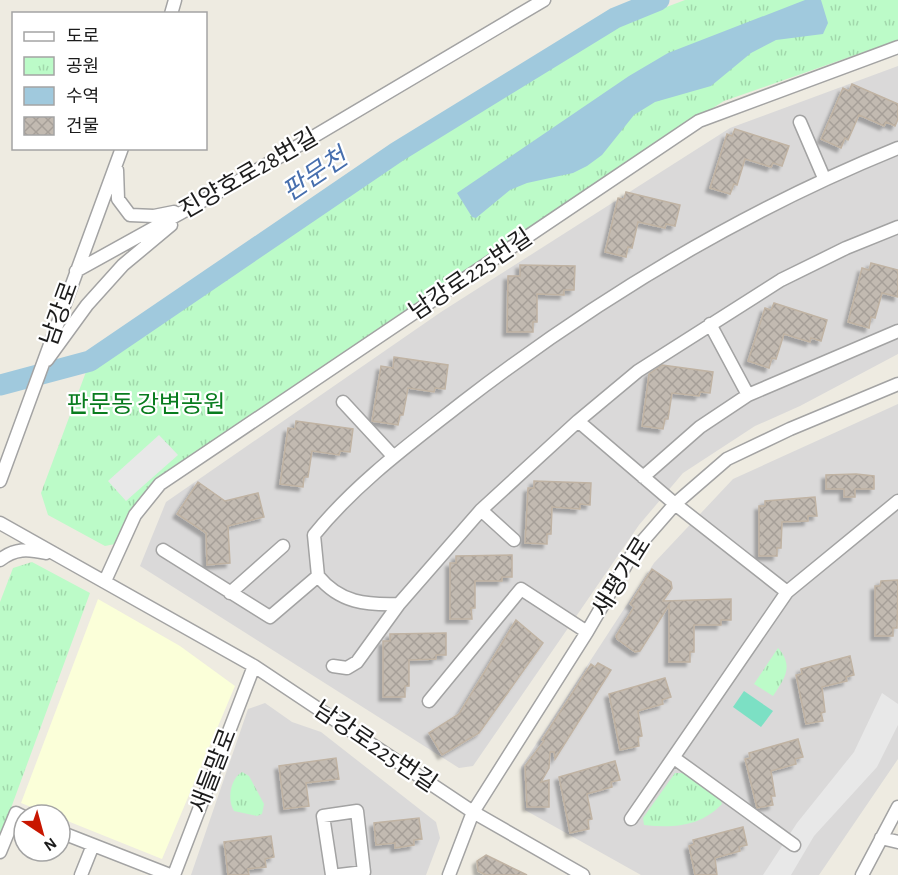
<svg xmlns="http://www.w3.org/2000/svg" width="898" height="875" font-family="'Alegreya Sans','Noto Sans KR',sans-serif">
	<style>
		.residential { fill: #dad9d9 }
		.education { fill: #fbffd9 }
		.park { fill: url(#park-tufts) }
		.pitch { fill: #7ce0c4 }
		.parking { fill: #e8e8e8 }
		.water { fill: #a0c9dd }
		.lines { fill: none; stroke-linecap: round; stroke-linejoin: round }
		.river { stroke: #a0c9dd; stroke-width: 21 }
		.building { fill: url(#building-cross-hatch); stroke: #c0b3a3; stroke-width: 1.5; filter: url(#shadow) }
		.minor-casing { stroke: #a3a3a3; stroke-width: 15 }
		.minor { stroke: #fff; stroke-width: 12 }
		.labels { text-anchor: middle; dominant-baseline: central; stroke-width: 4.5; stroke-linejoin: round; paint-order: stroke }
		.street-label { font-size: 24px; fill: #1c1c1c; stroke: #fff }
		.park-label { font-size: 24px; fill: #087c1e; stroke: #fff }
		.water-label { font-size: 26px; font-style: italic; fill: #476fae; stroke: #fff }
	</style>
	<defs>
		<pattern id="park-tufts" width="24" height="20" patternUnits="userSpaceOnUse" patternTransform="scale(1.5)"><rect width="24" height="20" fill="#bcfbc8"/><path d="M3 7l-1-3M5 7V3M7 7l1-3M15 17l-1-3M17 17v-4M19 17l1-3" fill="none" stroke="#a1d7ab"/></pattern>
		<pattern id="building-cross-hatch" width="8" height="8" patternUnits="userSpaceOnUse" patternTransform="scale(1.5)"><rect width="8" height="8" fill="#c2bab1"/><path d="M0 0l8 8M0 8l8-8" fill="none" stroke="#a69f98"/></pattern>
		<filter id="shadow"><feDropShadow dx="-4" dy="4" stdDeviation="1.5" flood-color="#0004"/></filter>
	</defs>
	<rect width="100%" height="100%" fill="#eeebe1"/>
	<path class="residential" d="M898 66V354L800 406 755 426 683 473 639 525 473 766 459 768 140 566 166 502 441 312 730 128Z
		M898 404V759L819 875H641L525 810 521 767 654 563 733 479Z
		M265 703 292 722 321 732 436 822 440 838 426 875H191L248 709Z"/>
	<path class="education" d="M98 599 180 646 235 686 162 859 60 818V815H51L21 803Z"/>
	<path class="park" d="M685 0H898V40L724 101 660 141 154 483 140 497 115 544 105 546 48 515 41 493 90 361 579 40Z
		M32 562 90 593 0 838V602L13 568Z
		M778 648C794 666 785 678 773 696L754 684Z
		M242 772 249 776 264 804 262 814 257 816 234 811C227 800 230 779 242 772Z
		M675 773H685L720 799 722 804C700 827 673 828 644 825L643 818Z"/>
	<path class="pitch" d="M744 691 773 711 761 727 733 707Z"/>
	<path class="parking" d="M159 435 178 455 126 501 108 481Z
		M882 693 898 704V725L877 767 814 836 791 875H763L797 823 854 752Z"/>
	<path class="water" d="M805 0H821L828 23 823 34 776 40 751 53 711 86 655 102 634 115 602 155 587 166 573 173 527 183 510 190 476 218 472 217 457 193 629 76 668 53Z"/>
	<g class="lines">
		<path class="river" d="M0 385 90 361 397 152 615 18 659 0"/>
	</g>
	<path class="building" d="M852 84 898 104V119L895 126 886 122 884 126 859 115 848 140 845 138 841 148 821 139 843 88 849 91Z
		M735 129 789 146 782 166 773 163 771 167 745 159 737 185 734 184 730 194 710 188 727 134 732 136Z
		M626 192 680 205 675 226 666 224 665 228 638 222 632 248 628 247 626 257 605 252 618 198 624 199Z
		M871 263 898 270V297L882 293 875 318 871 317 869 328 848 322 862 268 869 270Z
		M520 265 575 266 574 290H564V295L537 294V322H533V332H507L508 276H520Z
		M774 303 827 320 821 341 811 338 810 342 784 334 776 359 772 358 769 368 748 361 765 308 771 310Z
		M394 357 448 365 445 389 435 388 434 392 408 388 403 415H400L398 425 372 421 381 366 393 368Z
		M662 365 713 372 710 393 700 392 699 396 672 393 668 419H665L663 429 642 426 649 374Z
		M296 421 353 429 350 452 340 451 339 455 312 451 308 477H304L303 487 280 484 288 428 295 429Z
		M856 474 874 476V489H855V497H844V489H826V475Z
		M534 481 591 483 590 505 580 504V509L552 507 551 534H547V544L525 543 528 488H534Z
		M198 482 225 501 258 493 264 517 228 526 230 563 207 565 206 533 177 514Z
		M815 497 817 516H808V521L782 522 781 548H777V556H759V506H765V501Z
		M512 555V577H502V581H475V608H471L472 619H450V563H456V556Z
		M652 569 671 582 672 588 663 601 731 599V620H721V625H694V652H690V662H669V605L640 651 635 652 617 639 616 636 634 607 630 604Z
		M898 580 897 628H893V636H875V586H880L881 581Z
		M516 620 543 643 479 733 442 755 429 733 459 714Z
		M446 633V655H436V659L409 660V686H405V697H383V641H390V634Z
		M850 656 854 675 846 677 847 681 822 687 825 712 821 713 823 721 806 724 796 675 802 674 801 669Z
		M598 663 611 670 555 759 554 752H550L549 768 541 782 549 780V807H527L525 766 544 741 542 740 591 664 595 667Z
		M665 678 671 697 662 700 663 704 638 711 642 736 638 737 639 746 620 750 609 694Z
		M798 739 803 757 795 759 796 764 771 771 775 796H771L773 805 757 808 745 759 750 758 749 753Z
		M336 758 339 779 306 783 309 806 284 809 279 766Z
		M615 761 620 780 611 782 612 787 587 794 592 819 588 820 589 829 570 833 559 777Z
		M419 818 422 839 414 840V845L395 848V843L376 845 374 823Z
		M743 827 747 845 739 847 740 851 715 858 717 875H695L689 846 694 844 693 840Z
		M271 836 274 857 265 859 266 867 248 869 249 875H228L224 842Z
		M486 855 527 875H486L478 871 477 861Z"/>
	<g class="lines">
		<defs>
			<path id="minor" d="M171 14 175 0
				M800 122 824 178
				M898 148C740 212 598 298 463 402 411 443 356 483 314 535L318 576C340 603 366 605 399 604L481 510 578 421 638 371 781 280 846 248 898 227
				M117 170 118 199 130 215 154 216 174 212
				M76 271 242 179 544 0
				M710 324 748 395
				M47 360 87 305 123 265 171 225
				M343 402 393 456
				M578 421 675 504 787 592 631 819
				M643 477 700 427 748 395 898 331
				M0 481 122 148
				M481 510 514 540
				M0 523 254 666 473 812 583 875
				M163 550 270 617 318 576
				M0 560C15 548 28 549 46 553
				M105 581 135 515 160 484 699 121 898 47
				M787 592 898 501
				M230 593 283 546
				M333 666 347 668 357 662 399 604
				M429 701 521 589 587 632
				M674 758 794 845
				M60 832 170 875
				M881 838 898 842
				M0 852 16 813 24 817
				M81 875 93 845
				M174 875 254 666
				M332 875 323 816 357 811 364 872 339 875
				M449 875 473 812 587 632 634 551 675 504 727 459 790 429 898 384
				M862 875 898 807"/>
		</defs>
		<use href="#minor" class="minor-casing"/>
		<use href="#minor" class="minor"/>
	</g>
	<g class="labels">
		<g class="street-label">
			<text transform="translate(249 174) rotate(-30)">진양호로28번길</text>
			<text transform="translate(471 275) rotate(-34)">남강로225번길</text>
			<text transform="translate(60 314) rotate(-70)">남강로</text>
			<text transform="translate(622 577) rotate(-58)">새평거로</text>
			<text transform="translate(375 747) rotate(34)">남강로225번길</text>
			<text transform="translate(214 771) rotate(-69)">새들말로</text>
		</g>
		<g class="park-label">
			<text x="146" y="405">판문동 강변공원</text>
		</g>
		<g class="water-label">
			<text transform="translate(315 175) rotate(-34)">판문천</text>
		</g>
	</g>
	<rect x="12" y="12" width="195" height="138" fill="#ffffff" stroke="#a4a4a4" stroke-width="1.5"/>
	<rect x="24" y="32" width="30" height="9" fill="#ffffff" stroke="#a4a4a4" stroke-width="1.5"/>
	<text x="66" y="42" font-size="18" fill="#1c1c1c">도로</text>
	<rect x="24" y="57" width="30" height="18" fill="url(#park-tufts)" stroke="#a4a4a4" stroke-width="1.5"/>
	<text x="66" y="72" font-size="18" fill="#1c1c1c">공원</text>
	<rect x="24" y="87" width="30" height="18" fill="#a0c9dd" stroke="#a4a4a4" stroke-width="1.5"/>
	<text x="66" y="102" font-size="18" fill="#1c1c1c">수역</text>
	<rect x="24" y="117" width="30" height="18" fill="url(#building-cross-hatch)" stroke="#a4a4a4" stroke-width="1.5"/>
	<text x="66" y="132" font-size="18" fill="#1c1c1c">건물</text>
	<g transform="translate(42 833) rotate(144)"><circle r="28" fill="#ffffff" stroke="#a4a4a4" stroke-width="1.5"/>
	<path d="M0-4.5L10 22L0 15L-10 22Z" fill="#c81600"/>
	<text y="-9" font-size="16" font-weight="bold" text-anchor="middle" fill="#1c1c1c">N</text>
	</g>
</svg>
